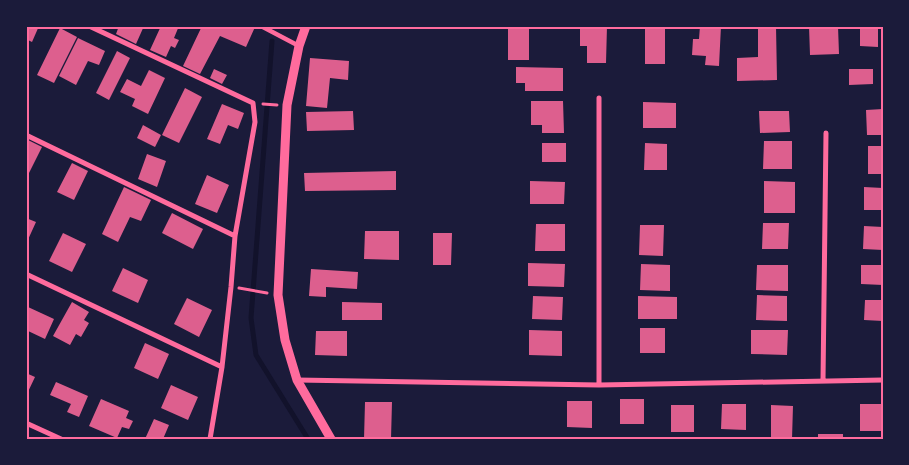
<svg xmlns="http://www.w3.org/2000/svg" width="909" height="465" font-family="'Space Grotesk',sans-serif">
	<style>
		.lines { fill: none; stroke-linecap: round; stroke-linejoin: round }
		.stream { stroke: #12122b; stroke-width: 5 }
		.building { fill: #dd5f8e }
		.path { stroke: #ff6b9d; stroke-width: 3 }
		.pedestrian { stroke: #ff6b9d; stroke-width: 4.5 }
		.minor { stroke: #ff6b9d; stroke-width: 5 }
		.tertiary { stroke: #ff6b9d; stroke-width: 9 }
		.neatline { fill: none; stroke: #ff6b9d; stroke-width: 2 }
	</style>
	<rect width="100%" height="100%" fill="#1b1b3a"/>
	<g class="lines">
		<path class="stream" d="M272 41 251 318 256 355 308 439"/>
	</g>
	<path class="building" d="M26 26H39L32 42 26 39Z
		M119 26H144L136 44 116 34Z
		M161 26H179L174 38 179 40 175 48 171 46 166 57 150 50Z
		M202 26H253L255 27 246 47 220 36 200 74 183 66Z
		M508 26H529V60H508Z
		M580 26H607L606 63H587V46H580Z
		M645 26H665V64H645Z
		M700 26H721L719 66 705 65 706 56 692 55 693 39H699Z
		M758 26H776L777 80 737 81V58L758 57Z
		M809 26H838L839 54 810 55Z
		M860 26H878V47L860 46Z
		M60 28 77 37 54 83 37 75Z
		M78 38 105 51 99 65 88 61 76 85 59 76Z
		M117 51 130 58 109 100 96 93Z
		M310 58 349 61 348 80 330 78 327 108 306 106Z
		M516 67 563 68V91H525V83H516Z
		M214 69 227 75 222 84 210 78Z
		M849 69H873V84L849 85Z
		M149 70 165 78 148 114 132 106 135 99 120 92 127 79 141 86Z
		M185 88 202 97 179 143 162 135Z
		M531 101H563L564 133H542V125H531Z
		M643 102 676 103V128H643Z
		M222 104 244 113 238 129 228 125 220 144 207 139Z
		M883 109V135H867L866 110Z
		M353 111 354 130 307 131 306 112Z
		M759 111H789L790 132 760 133Z
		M143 125 161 135 155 147 137 138Z
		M26 139 42 147 26 179Z
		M764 141H792V169H763Z
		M542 143H566V162H542Z
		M645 143 667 144V170H644Z
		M868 146H883V174H868Z
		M147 154 166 161 157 187 138 179Z
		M72 163 88 171 74 200 57 192Z
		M396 171V190L305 191 304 173Z
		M207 175 229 185 217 213 195 204Z
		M530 181 565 182 564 204H530Z
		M764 181 795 182V213H764Z
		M124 187 151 200 141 221 130 217 118 242 102 234Z
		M864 187 883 188V210H864Z
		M172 213 203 229 193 249 162 233Z
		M26 218 36 222 26 244Z
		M763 223H789L788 249H762Z
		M536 224H565V251H535Z
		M640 225H664L663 256 639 255Z
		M864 226 883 227V250L863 249Z
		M365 231H399V260L364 259Z
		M63 233 86 244 72 272 49 261Z
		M433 233H452L451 265H433Z
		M528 263 565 264 564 287 528 286Z
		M641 264 670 265V291L640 290Z
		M757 265H788V291L756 290Z
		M861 265H883V285L861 284Z
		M123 268 148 280 138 303 112 291Z
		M311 269 358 272 357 289 326 287V297L309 296Z
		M757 295 787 296V321L756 320Z
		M533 296 563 297 562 320 532 319Z
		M638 296 677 297V319H638Z
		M187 298 212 310 199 337 174 324Z
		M865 300H883V321L864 320Z
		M72 302 89 312 84 320 89 323 81 337 76 334 70 345 53 336Z
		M342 302 382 303V320H342Z
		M28 307 54 319 45 339 26 330V310Z
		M640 328H665V353H640Z
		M529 330 562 331V356L529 355Z
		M751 330H788L787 355 751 354Z
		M316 331H347V356L315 355Z
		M145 343 169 354 158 379 134 368Z
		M26 373 35 377 26 396Z
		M56 382 88 396 79 417 67 412 71 404 50 395Z
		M171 385 198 397 188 420 161 408Z
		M101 399 129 411 126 418 133 421 129 429 122 427 117 438 89 426Z
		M620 399H644V424H620Z
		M567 401H592V428L567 427Z
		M365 402H392L391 439H364Z
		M722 404H746V430L721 429Z
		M860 404H883V431H860Z
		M671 405H694V432H671Z
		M771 405 793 406 792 439H771Z
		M154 419 169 425 163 439H145Z
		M818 434H843V439H818Z"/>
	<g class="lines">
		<path class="path" d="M263 104 277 105
			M239 288 267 293"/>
		<path class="pedestrian" d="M261 26 299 46"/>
		<path class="minor" d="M89 26 253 103 255 122 235 236 231 287 222 367 210 439
			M26 135 235 236
			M26 274 222 367
			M297 380 599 385 883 380
			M823 381 826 133
			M599 385V98
			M26 423 61 439"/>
		<path class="tertiary" d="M306 26 299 46 287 105 278 295 285 340 297 380 331 439"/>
	</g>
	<rect width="909" height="465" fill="none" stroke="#1b1b3a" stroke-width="55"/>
	<rect x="28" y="28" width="854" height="410" class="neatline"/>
</svg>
